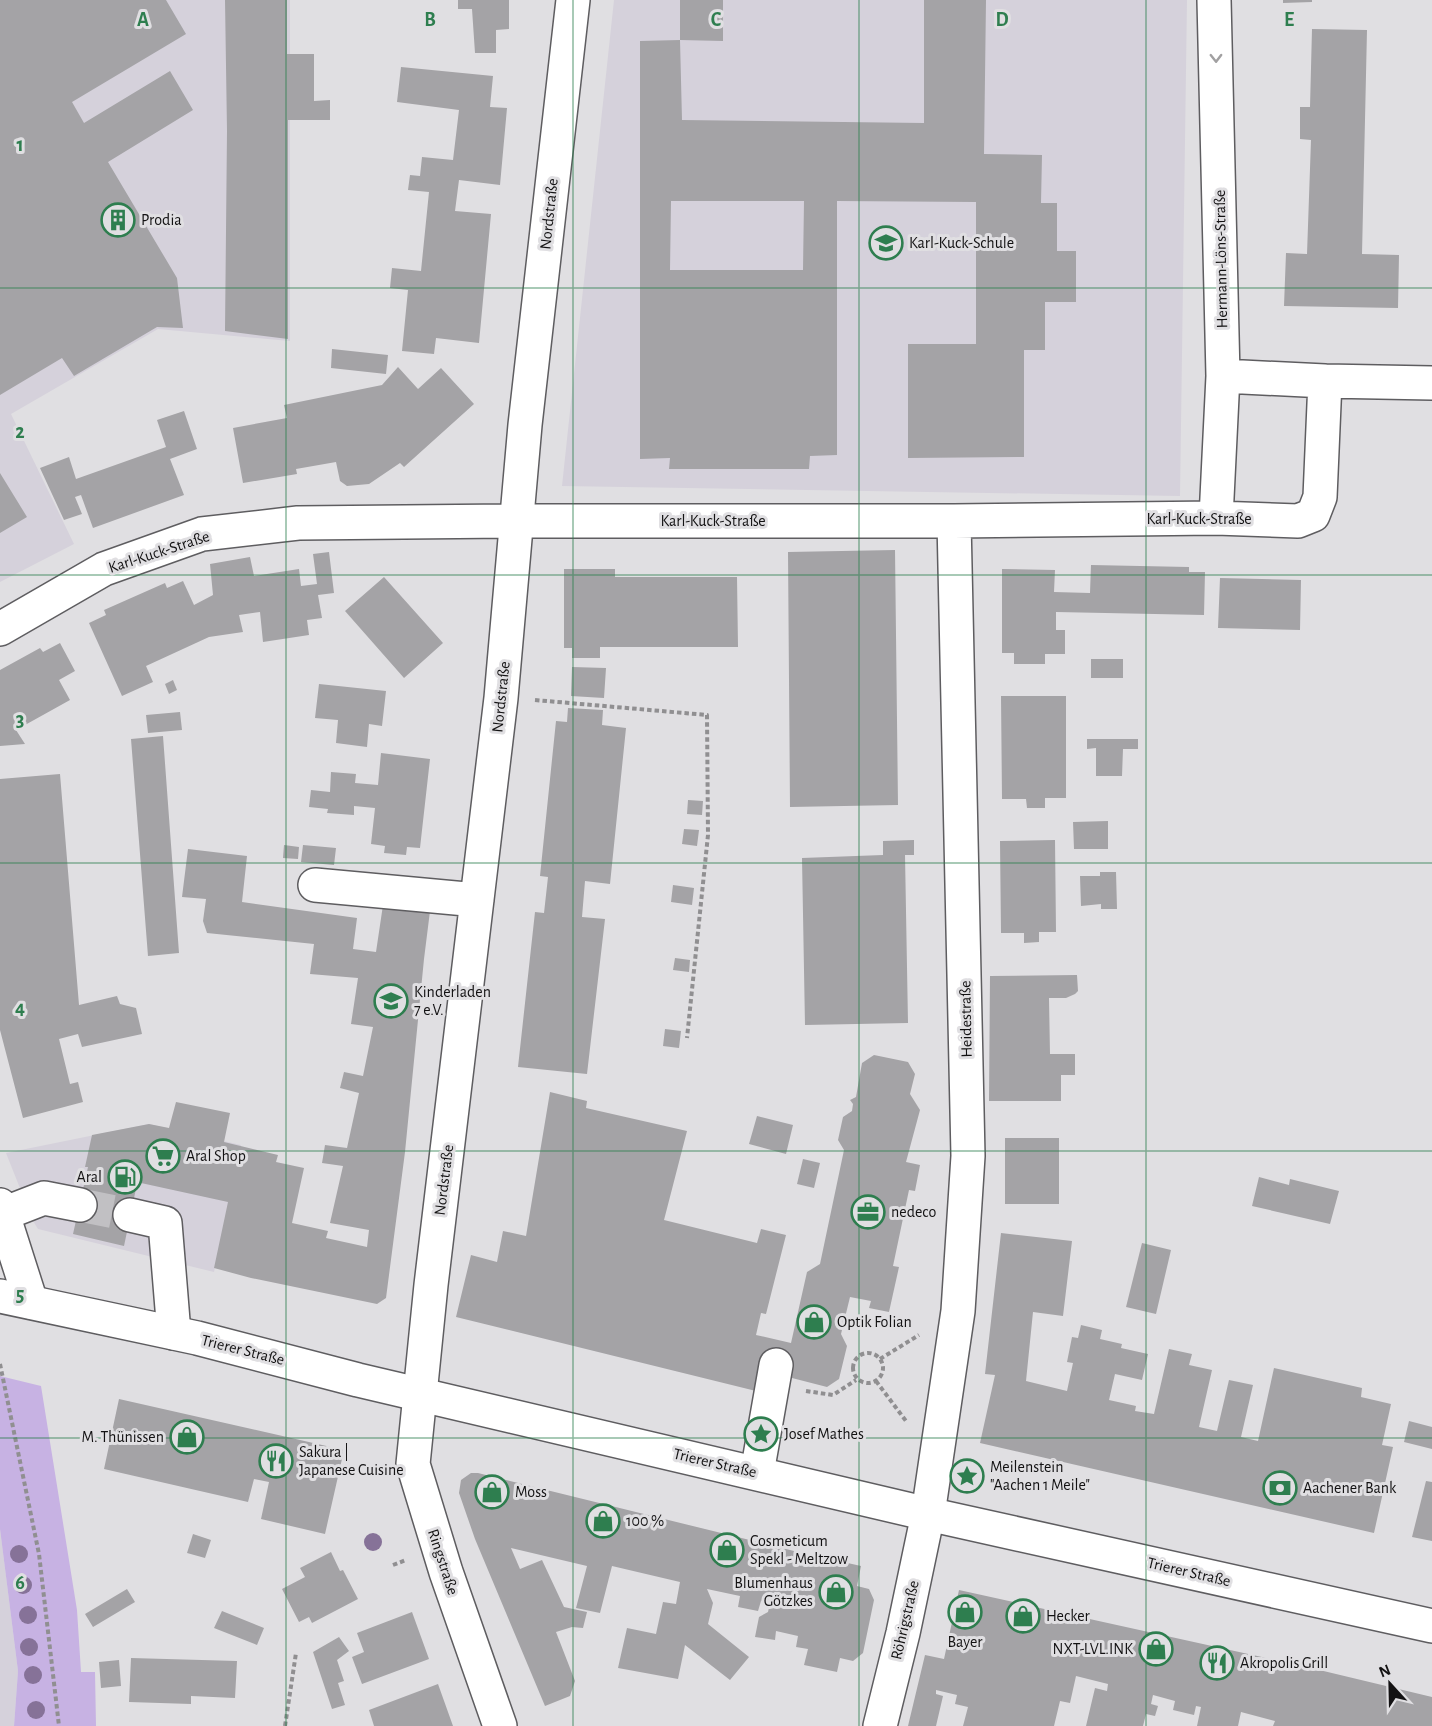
<svg xmlns="http://www.w3.org/2000/svg" width="1432" height="1726" font-family="'Alegreya Sans',sans-serif">
	<style>
		.built { fill: #d5d1db }
		.green { fill: #c7b2e3 }
		.building { fill: #a4a3a6; fill-rule: evenodd }
		.lines { fill: none; stroke-linecap: round; stroke-linejoin: round }
		.minor-tunnel { stroke: #c1c0c3; stroke-width: 33; stroke-dasharray: 33 16; stroke-linecap: butt }
		.minor-casing { stroke: #5e5d60; stroke-width: 36 }
		.major-casing { stroke: #5e5d60; stroke-width: 36 }
		.path { stroke: #908f91; stroke-width: 4; stroke-dasharray: 4.5 3; stroke-linecap: butt }
		.minor { stroke: #fff; stroke-width: 33 }
		.major { stroke: #fff; stroke-width: 33 }
		.tree { fill: #867298 }
		.oneway { stroke: #a1a0a1 }
		.grid { fill: none; stroke: #2e7e4f; stroke-width: 1.5; stroke-opacity: 0.55 }
		.labels { text-anchor: middle; dominant-baseline: central; stroke-width: 6; stroke-linejoin: round; paint-order: stroke }
		.street-label { font-size: 16px; fill: #131213; stroke: #e0dfe2 }
		.poi-label { font-size: 16px; fill: #131213; stroke: #e0dfe2; text-anchor: start }
		.grid-label { font-size: 20px; text-anchor: middle; font-weight: bold; fill: #2e7e4f; stroke: #e0dfe2; stroke-width: 6; stroke-linejoin: round; paint-order: stroke }
	</style>
	<rect width="100%" height="100%" fill="#e0dfe2"/>
	<path class="built" d="M0 0H290V341L158 329 11 414 74 544 0 582Z
		M614 0H1187L1180 496 562 486Z
		M149 1124 241 1145 214 1272 38 1229 33 1221 6 1153Z
		M0 1529 18 1671 14 1726H0Z"/>
	<path class="green" d="M0 1376 41 1386 77 1610 81 1672H95L96 1726H14L18 1671 0 1529Z"/>
	<path class="building" d="M0 0H166L186 34 72 102 84 123 170 71 193 110 108 162 177 278 183 328 157 327 74 376 62 358 0 395Z
		M225 0H287V54H314V101L330 100V120H288V339L225 331 227 131Z
		M458 0H509V29L496 30V53H475L472 9H458Z
		M680 0H723V41L680 40Z
		M924 0H986L984 154 1042 155 1041 203H1057V251H1076V302H1045V350H1024V457L908 458V344H976V202L837 201V455L810 456 809 469H669L670 458 640 459V41L680 40 682 120 924 123ZM671 201H804L803 270H670Z
		M1283 0H1312V2L1283 3Z
		M1312 29 1367 30 1362 254 1399 255 1398 308 1284 306 1286 253 1307 254 1311 140 1300 139V107H1310Z
		M401 67 493 76 490 107 507 108 500 185 459 180 455 211 491 214 479 343 436 338 434 354 402 351 408 290 390 288 392 268 421 271 429 192 408 190 410 175 420 176 422 157 453 160 459 110 397 102Z
		M332 349 388 355 386 374 331 368Z
		M398 367 418 389 441 368 474 404 404 467 400 463 369 484 347 486 340 481 336 462 296 469 297 474 243 483 233 428 287 418 284 405 382 385Z
		M184 411 197 449 170 459 184 495 93 528 81 495 75 497 82 514 64 520 40 468 69 457 76 479 166 447 157 420Z
		M0 473 27 517 0 533Z
		M895 550 898 805 790 807 788 552Z
		M329 552 334 593 318 595 322 618 307 620 309 635 263 642 260 612 239 615 243 632 209 637 146 666 153 682 122 696 89 623 106 615 104 610 165 583 167 588 183 581 194 605 213 595 210 564 250 557 254 576 299 569 301 586 317 584 313 554Z
		M1091 565 1189 567V572H1205L1204 615 1056 612V630H1065V654H1045V664H1014V653H1002V569L1055 570 1054 592 1090 593Z
		M564 569H615V577H737L738 647H600V658H572V648H564Z
		M384 577 443 643 404 678 345 611Z
		M1220 578 1301 580 1300 630 1218 628Z
		M60 643 75 671 59 680 70 700 16 730 25 744 0 746V670L40 648 43 652Z
		M1091 659H1123V678H1091Z
		M572 667 606 668 604 698 571 696Z
		M173 680 177 690 169 694 165 684Z
		M319 684 386 691 382 726 369 724 367 747 336 743 338 720 315 718Z
		M1001 696H1066V798H1045V808H1027L1026 799H1002Z
		M568 708 603 710 602 725 626 728 610 884 585 881 582 917 605 919 587 1074 518 1067 535 912 544 913 548 877 540 876 556 721 567 722Z
		M180 712 182 730 148 733 146 715Z
		M163 736 179 953 148 956 131 739Z
		M1087 739H1138V749H1123L1122 776H1096V748L1087 749Z
		M381 753 430 759 420 848 407 847 406 855 384 853 385 846 371 844 375 808 354 806V815L327 813 328 809 309 807 311 790 330 792 331 772 356 774 355 783 378 785Z
		M60 774 79 1005 117 996 120 1004 136 1008 142 1034 82 1047 78 1034 59 1039 70 1084 78 1082 83 1102 23 1118 0 1030V779Z
		M688 800 703 801 702 815 687 814Z
		M1108 821V849H1074L1073 822Z
		M684 829 699 830 697 846 682 844Z
		M914 840V855H905L908 1023 805 1025 802 858 883 855V841Z
		M1055 840 1056 932H1039V942L1024 943V933H1001L1000 841Z
		M284 845 299 847 298 859 283 858Z
		M303 845 336 848 334 865 301 862Z
		M188 849 247 856 242 902 357 918 353 949 376 952 383 905 430 911 424 959 405 1152 386 1298 377 1304 251 1278 214 1268 228 1202 141 1183V1179H138L124 1246 73 1234 88 1167H85L92 1135 149 1124 169 1128 176 1102 230 1113 224 1142 278 1155 276 1162 304 1168 292 1223 328 1231 326 1238 367 1247 369 1230 330 1223 343 1166 322 1163 325 1145 347 1148 359 1093 340 1088 344 1072 363 1076 373 1027 351 1024 358 978 310 974 314 944 207 933 203 921 206 899 182 897Z
		M1100 872H1116L1117 909H1101V904L1081 906 1080 876H1100Z
		M673 885 694 888 692 905 671 902Z
		M675 958 690 960 689 972 673 970Z
		M1077 975 1078 991 1075 994 1066 998H1049L1050 1054H1075V1075H1061V1101H989L990 976Z
		M665 1029 681 1031 679 1048 663 1046Z
		M874 1055 908 1062 915 1074 910 1094 920 1110 906 1162 920 1165 915 1191 909 1190 893 1266 899 1267 889 1312 869 1308 871 1301 850 1297 841 1334 847 1346 839 1379 827 1387 792 1378 785 1367 756 1391 456 1317 471 1255 497 1262 503 1231 526 1236 550 1092 587 1101 586 1108 687 1131 664 1220 757 1243 761 1229 786 1235 766 1314 761 1313 756 1335 791 1343 807 1272 820 1264 844 1150 838 1140 843 1117 852 1111 853 1104 850 1100 856 1097 862 1063Z
		M757 1116 793 1125 786 1154 749 1144Z
		M1005 1138H1059V1204H1005Z
		M803 1159 820 1163 814 1188 797 1184Z
		M1259 1177 1289 1185 1290 1179 1339 1191 1330 1224 1252 1206Z
		M1001 1233 1072 1241 1063 1316 1033 1312 1026 1381 1067 1391 1073 1363 1067 1362 1072 1337 1078 1338 1081 1325 1102 1330 1100 1339 1122 1344 1121 1348 1148 1354 1142 1380 1115 1374 1109 1400 1136 1406 1135 1411 1154 1414 1169 1349 1192 1354 1189 1365 1212 1370 1199 1427 1217 1431 1229 1380 1253 1385 1241 1437 1258 1441 1274 1368 1362 1388 1361 1397 1391 1404 1382 1445 1393 1447 1374 1533 980 1443 995 1375 985 1374Z
		M1142 1243 1171 1250 1156 1314 1126 1307Z
		M119 1399 344 1450 325 1534 261 1519 269 1482 254 1479 248 1502 104 1469Z
		M1409 1421 1432 1427V1449L1404 1442Z
		M471 1473H478L794 1551 861 1566 857 1586 869 1589 874 1600 863 1653 853 1661 840 1658 837 1672 804 1665 808 1649 796 1647 798 1636 776 1631 775 1640 755 1637 759 1617 768 1612 770 1603 761 1601 758 1611 738 1607 740 1596 707 1589 713 1603 708 1624 749 1657 730 1680 685 1645 678 1679 618 1668 627 1628 656 1634 663 1602 676 1604 680 1582 612 1566 600 1613 576 1608 587 1566 511 1548 520 1569 542 1560 564 1607 587 1612 583 1628 572 1627 556 1632 575 1681 570 1696 545 1706 475 1539 459 1493 461 1480Z
		M1426 1481 1432 1482V1541L1412 1537Z
		M193 1534 211 1540 205 1558 187 1553Z
		M331 1552 340 1571 343 1570 358 1599 312 1623 309 1617 299 1622 282 1589 305 1577 300 1568Z
		M127 1589 135 1602 93 1627 85 1614Z
		M959 1590 1311 1668 1432 1697V1726H1273L1275 1721 1241 1712 1238 1726H1197L1201 1707 1196 1706 1194 1715 1173 1710 1175 1701 1153 1695 1151 1704 1158 1706 1155 1716 1146 1714 1143 1726H1086L1095 1688 1107 1691 1108 1684 1076 1676 1070 1703 1060 1701 1054 1726H963L968 1707 955 1704 957 1695 936 1690V1694L943 1696 936 1726H908L925 1655 944 1659Z
		M222 1611 264 1628 257 1645 214 1628Z
		M412 1612 429 1659 362 1684 352 1657 364 1652 357 1633Z
		M339 1637 349 1651 337 1660 344 1681 338 1683 345 1705 332 1709 313 1652Z
		M131 1658 237 1661 235 1698 191 1696V1704L129 1702Z
		M119 1660 121 1686 101 1688 99 1662Z
		M438 1684 453 1726H374L369 1710Z"/>
	<g class="lines">
		<path class="minor-tunnel" d="M80 1205 130 1215"/>
		<defs>
			<path id="minor" d="M1214 0 1223 376 1216 518
				M1223 376 1325 381
				M0 629 104 569 202 534 298 523 517 521H954L1216 518 1298 521 1313 515 1320 497 1325 381 1432 383
				M315 885 477 900
				M0 1205 31 1302
				M3 1214 44 1198 80 1205
				M130 1215 165 1223 174 1333
				M757 1473 776 1365
				M500 1726 446 1572 413 1464 431 1285 501 698 525 425 573 0
				M880 1726 903 1633 928 1514 958 1311 968 1156 954 521"/>
			<path id="major" d="M0 1296 197 1338 358 1380 928 1514 1432 1626"/>
		</defs>
		<use href="#minor" class="minor-casing"/>
		<use href="#major" class="major-casing"/>
		<path class="path" d="M535 700 707 715 708 835 687 1038
			M853 1368a15 15 0 1 1 30 0a15 15 0 1 1-30 0Z
			M880 1359 919 1335
			M0 1364 39 1554 59 1726
			M876 1381 906 1421
			M806 1391 833 1395 856 1380
			M393 1565 406 1560
			M285 1726 296 1653"/>
		<use href="#minor" class="minor"/>
		<use href="#major" class="major"/>
	</g>
	<g class="tree">
		<circle cx="373" cy="1542" r="9"/>
		<circle cx="19" cy="1554" r="9"/>
		<circle cx="23" cy="1585" r="9"/>
		<circle cx="28" cy="1615" r="9"/>
		<circle cx="29" cy="1647" r="9"/>
		<circle cx="33" cy="1675" r="9"/>
		<circle cx="36" cy="1710" r="9"/>
	</g>
	<defs><path id="oneway-chevron" d="M-2-3.5L2.5 0L-2 3.5" fill="none" stroke-width="1.6" stroke-linecap="round" stroke-linejoin="round" transform="scale(1.5)"/></defs>
	<use class="oneway" href="#oneway-chevron" transform="translate(1216 58) rotate(89)"/>
	<path class="grid" d="M286 0V1726M573 0V1726M859 0V1726M1146 0V1726M0 288H1432M0 575H1432M0 863H1432M0 1151H1432M0 1438H1432"/>
	<defs>
		<symbol id="building-ring" viewBox="-11 -11 22 22"><circle r="9.5" fill="#e0dfe2" stroke="#2e7e4f" stroke-width="1.5"/><path d="M-4-6H4V6H1V3H-1V6H-4ZM-2.5-4.3h1.7v1.8h-1.7ZM.8-4.3h1.7v1.8H.8ZM-2.5-1h1.7V.8h-1.7ZM.8-1h1.7V.8H.8Z" fill="#2e7e4f"/></symbol>
		<symbol id="school-ring" viewBox="-11 -11 22 22"><circle r="9.5" fill="#e0dfe2" stroke="#2e7e4f" stroke-width="1.5"/><path d="M0-5L7-2L0 1L-7-2ZM-4 1L0 2.5L4 1V4Q0 6-4 4Z" fill="#2e7e4f"/></symbol>
		<symbol id="supermarket-ring" viewBox="-11 -11 22 22"><circle r="9.5" fill="#e0dfe2" stroke="#2e7e4f" stroke-width="1.5"/><path d="M-6-5.5h2.5l.6 2H6L4.5 2H-2.5L-4.4-4H-6ZM-1.5 3.2a1.3 1.3 0 1 0 .1 0ZM3 3.2a1.3 1.3 0 1 0 .1 0Z" fill="#2e7e4f"/></symbol>
		<symbol id="fuel-ring" viewBox="-11 -11 22 22"><circle r="9.5" fill="#e0dfe2" stroke="#2e7e4f" stroke-width="1.5"/><path d="M-5.5-6h7V0h2V4h1.3V-2.5L3-4.5l.8-.8L6-3V5H2.5V1h-1V6h-7ZM-4.2-4.7v3.2H.2V-4.7Z" fill="#2e7e4f"/></symbol>
		<symbol id="office-ring" viewBox="-11 -11 22 22"><circle r="9.5" fill="#e0dfe2" stroke="#2e7e4f" stroke-width="1.5"/><path d="M-6-3h4V-5.5h4V-3h4V5H-6ZM-1-4.5V-3h2v-1.5ZM-6 0V1H6V0Z" fill="#2e7e4f"/></symbol>
		<symbol id="shop-ring" viewBox="-11 -11 22 22"><circle r="9.5" fill="#e0dfe2" stroke="#2e7e4f" stroke-width="1.5"/><path d="M-5-2.5h2.3a2.7 3.5 0 0 1 5.4 0H5L5.5 6h-11ZM-1.5-2.5h3a1.5 2.3 0 0 0-3 0Z" fill="#2e7e4f"/></symbol>
		<symbol id="sight-ring" viewBox="-11 -11 22 22"><circle r="9.5" fill="#e0dfe2" stroke="#2e7e4f" stroke-width="1.5"/><path d="M0-6L1.8-2.2L6-1.7L2.9 1.2L3.7 5.4L0 3.3L-3.7 5.4L-2.9 1.2L-6-1.7L-1.8-2.2Z" fill="#2e7e4f"/></symbol>
		<symbol id="restaurant-ring" viewBox="-11 -11 22 22"><circle r="9.5" fill="#e0dfe2" stroke="#2e7e4f" stroke-width="1.5"/><path d="M-5-6h1v4h1v-4h1v4h1v-4h1v5L-1.5 .5V6h-2V.5L-5-1ZM5-6V6H3V1.5H1.5Q1.5-4 5-6Z" fill="#2e7e4f"/></symbol>
		<symbol id="bank-ring" viewBox="-11 -11 22 22"><circle r="9.5" fill="#e0dfe2" stroke="#2e7e4f" stroke-width="1.5"/><path d="M-6-4H6V4H-6ZM0-2.3a2.3 2.3 0 1 0 0 4.6a2.3 2.3 0 1 0 0-4.6Z" fill="#2e7e4f"/></symbol>
	</defs>
	<g fill-rule="evenodd">
		<use href="#building-ring" x="99" y="201" width="38" height="38"/>
		<use href="#school-ring" x="867" y="224" width="38" height="38"/>
		<use href="#school-ring" x="372" y="982" width="38" height="38"/>
		<use href="#supermarket-ring" x="144" y="1137" width="38" height="38"/>
		<use href="#fuel-ring" x="106" y="1158" width="38" height="38"/>
		<use href="#office-ring" x="849" y="1193" width="38" height="38"/>
		<use href="#shop-ring" x="795" y="1303" width="38" height="38"/>
		<use href="#sight-ring" x="742" y="1415" width="38" height="38"/>
		<use href="#shop-ring" x="168" y="1418" width="38" height="38"/>
		<use href="#restaurant-ring" x="257" y="1442" width="38" height="38"/>
		<use href="#sight-ring" x="948" y="1457" width="38" height="38"/>
		<use href="#bank-ring" x="1261" y="1469" width="38" height="38"/>
		<use href="#shop-ring" x="473" y="1473" width="38" height="38"/>
		<use href="#shop-ring" x="584" y="1502" width="38" height="38"/>
		<use href="#shop-ring" x="708" y="1531" width="38" height="38"/>
		<use href="#shop-ring" x="817" y="1573" width="38" height="38"/>
		<use href="#shop-ring" x="946" y="1593" width="38" height="38"/>
		<use href="#shop-ring" x="1004" y="1597" width="38" height="38"/>
		<use href="#shop-ring" x="1137" y="1630" width="38" height="38"/>
		<use href="#restaurant-ring" x="1198" y="1644" width="38" height="38"/>
	</g>
	<g class="labels">
		<g class="street-label">
			<text transform="translate(549 214) rotate(-84)">Nordstraße</text>
			<text transform="translate(1221 259) rotate(-91)">Hermann-Löns-Straße</text>
			<text x="1199" y="519">Karl-Kuck-Straße</text>
			<text x="713" y="521">Karl-Kuck-Straße</text>
			<text transform="translate(159 552) rotate(-18)">Karl-Kuck-Straße</text>
			<text transform="translate(501 697) rotate(-84)">Nordstraße</text>
			<text transform="translate(966 1019) rotate(-91)">Heidestraße</text>
			<text transform="translate(444 1180) rotate(-83)">Nordstraße</text>
			<text transform="translate(243 1350) rotate(14)">Trierer Straße</text>
			<text transform="translate(715 1463) rotate(13)">Trierer Straße</text>
			<text transform="translate(443 1562) rotate(72)">Ringstraße</text>
			<text transform="translate(1189 1572) rotate(13)">Trierer Straße</text>
			<text transform="translate(905 1620) rotate(-77)">Röhrigstraße</text>
		</g>
		<g class="poi-label">
			<text x="141" y="220">Prodia</text>
			<text x="909" y="243">Karl-Kuck-Schule</text>
			<text x="414" y="992">Kinderladen<tspan x="414" dy="18">7 e.V.</tspan></text>
			<text x="186" y="1156">Aral Shop</text>
			<text x="102" y="1177" text-anchor="end">Aral</text>
			<text x="891" y="1212">nedeco</text>
			<text x="837" y="1322">Optik Folian</text>
			<text x="784" y="1434">Josef Mathes</text>
			<text x="164" y="1437" text-anchor="end">M. Thünissen</text>
			<text x="299" y="1452">Sakura |<tspan x="299" dy="18">Japanese Cuisine</tspan></text>
			<text x="990" y="1467">Meilenstein<tspan x="990" dy="18">"Aachen 1 Meile"</tspan></text>
			<text x="1303" y="1488">Aachener Bank</text>
			<text x="515" y="1492">Moss</text>
			<text x="626" y="1521">100 %</text>
			<text x="750" y="1541">Cosmeticum<tspan x="750" dy="18">Spekl - Meltzow</tspan></text>
			<text x="813" y="1583" text-anchor="end">Blumenhaus<tspan x="813" dy="18">Götzkes</tspan></text>
			<text x="1046" y="1616">Hecker</text>
			<text x="965" y="1642" text-anchor="middle">Bayer</text>
			<text x="1133" y="1649" text-anchor="end">NXT-LVL.INK</text>
			<text x="1240" y="1663">Akropolis Grill</text>
		</g>
	</g>
	<g class="grid-label">
		<text x="143" y="26">A</text>
		<text x="430" y="26">B</text>
		<text x="716" y="26">C</text>
		<text x="1002" y="26">D</text>
		<text x="1289" y="26">E</text>
		<text x="20" y="151">1</text>
		<text x="20" y="438">2</text>
		<text x="20" y="726">3</text>
		<text x="20" y="1014">4</text>
		<text x="20" y="1301">5</text>
		<text x="20" y="1589">6</text>
	</g>
	<g transform="translate(1390 1684) rotate(338)" stroke="#e0dfe2" stroke-width="4.5" paint-order="stroke">
	<path d="M0-4.5L10 22L0 15L-10 22Z" fill="#131213"/>
	<text y="-9" font-size="16" font-weight="bold" text-anchor="middle" fill="#131213">N</text>
	</g>
</svg>
